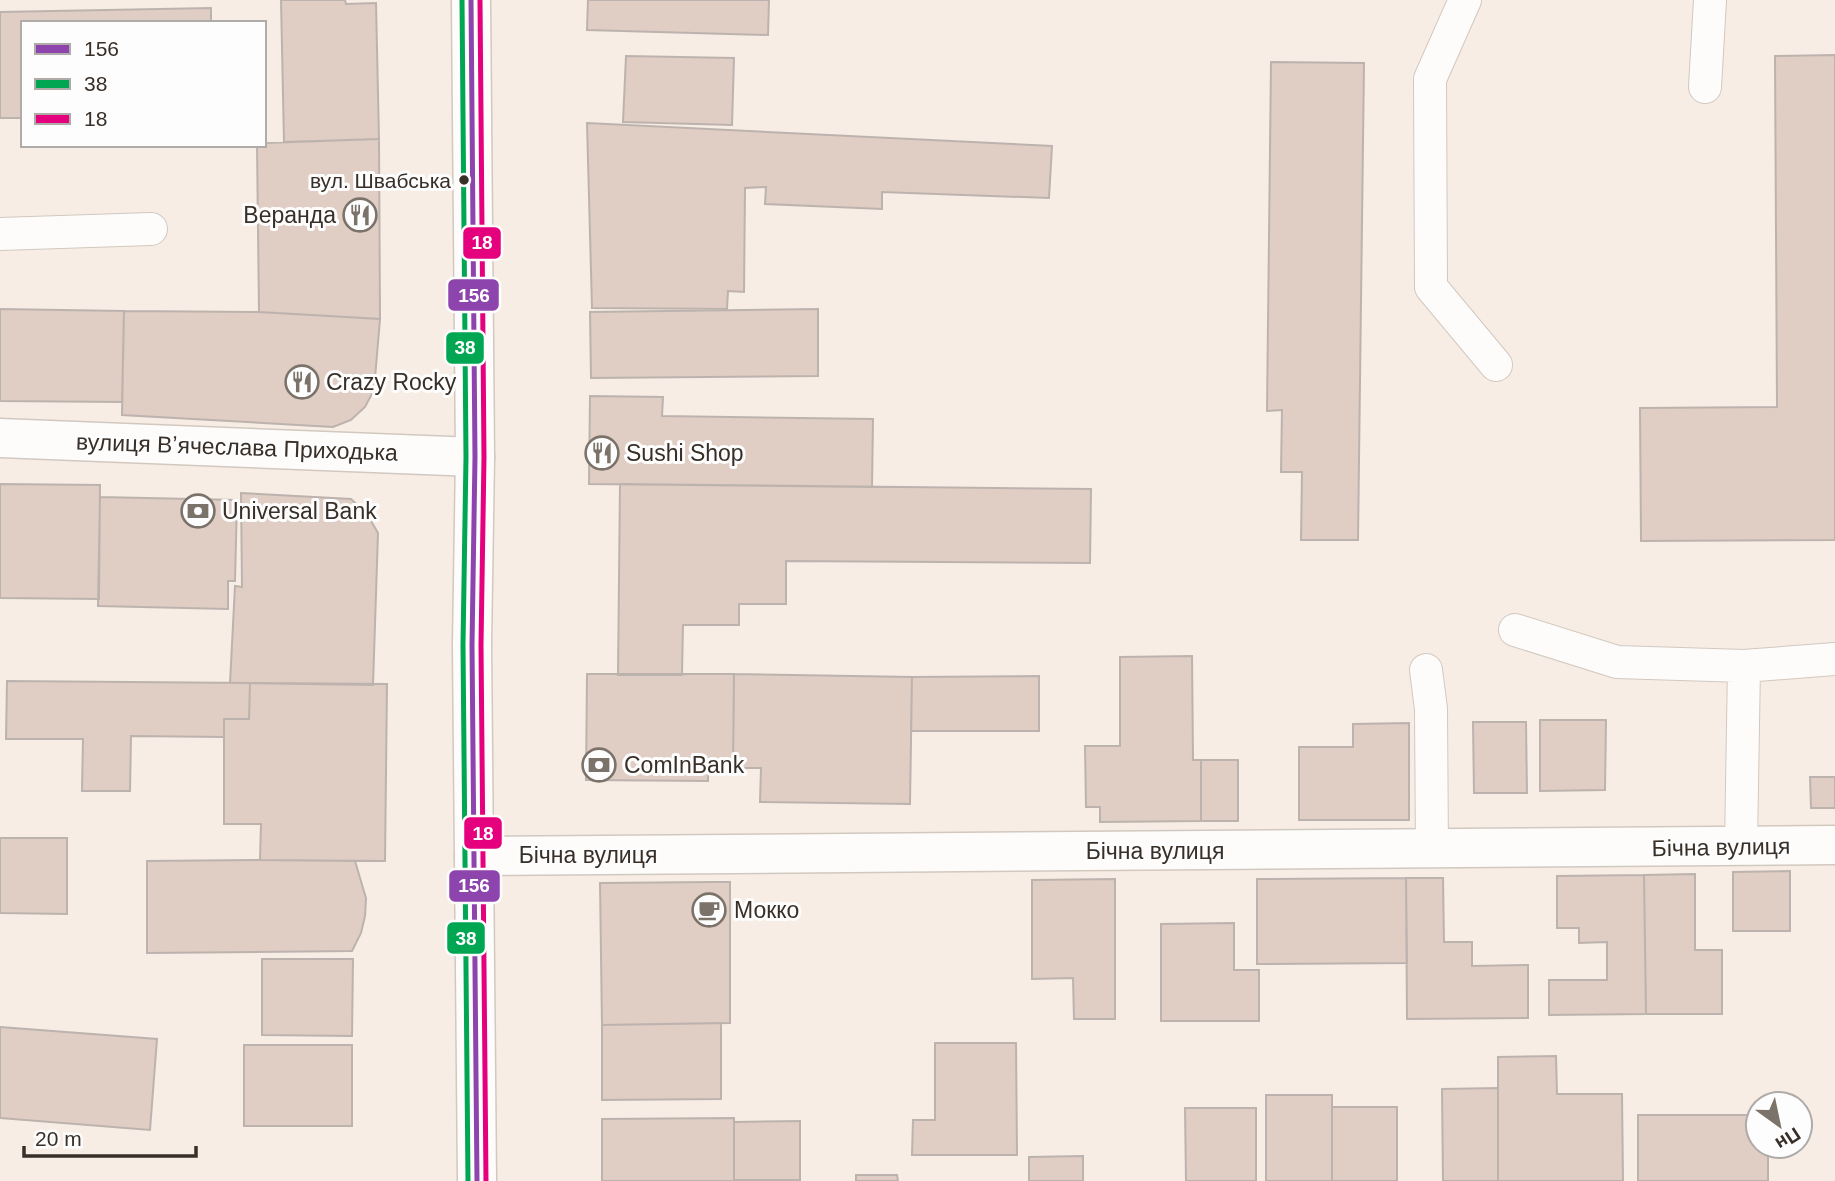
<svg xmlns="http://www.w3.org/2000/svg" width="1835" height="1181" font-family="Helvetica,sans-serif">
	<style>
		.building { fill: #e0cdc4; stroke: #bdb3ae; stroke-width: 2 }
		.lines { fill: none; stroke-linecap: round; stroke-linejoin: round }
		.lane-casing { stroke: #d1c8c0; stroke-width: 34 }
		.street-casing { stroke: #d1c8c0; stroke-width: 41 }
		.secondary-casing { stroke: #d1c8c0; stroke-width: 41 }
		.lane { stroke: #fefcfb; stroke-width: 32 }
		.street { stroke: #fefcfb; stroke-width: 38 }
		.secondary { stroke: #fefcfb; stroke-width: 38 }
		.bus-1-casing { stroke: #fdfdfd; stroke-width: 10 }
		.bus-2-casing { stroke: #fdfdfd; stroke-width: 10 }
		.bus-3-casing { stroke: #fdfdfd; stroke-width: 10 }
		.bus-1 { stroke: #8e44ad; stroke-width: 5 }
		.bus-2 { stroke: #00a651; stroke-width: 5 }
		.bus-3 { stroke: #e5007d; stroke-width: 5 }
		.bus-dot { fill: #382f28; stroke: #fdfdfd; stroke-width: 2.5 }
		.labels { text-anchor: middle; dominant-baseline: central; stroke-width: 6; stroke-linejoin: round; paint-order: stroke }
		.bus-label { font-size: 21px; fill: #382f28; stroke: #fdfdfd; text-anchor: end }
		.poi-label { font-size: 23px; fill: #382f28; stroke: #fdfdfd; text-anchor: start }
		.street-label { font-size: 23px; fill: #382f28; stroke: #fdfdfd }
		.line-badge { stroke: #fdfdfd; stroke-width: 2.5 }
		.badge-label { font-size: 19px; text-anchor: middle; font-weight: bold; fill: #fff }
	</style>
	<rect width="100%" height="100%" fill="#f7ede4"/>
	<path class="building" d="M281 0H345L346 4 376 3 379 139 284 142Z
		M588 0H769L768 35 587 30Z
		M211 8V23H23V118H0V12Z
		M1835 55V540L1641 541 1640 408 1777 407 1775 56Z
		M626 56 734 58 732 125 623 122Z
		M1271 62 1364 63 1358 540H1301L1302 472H1281L1282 410 1267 411Z
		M587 123 1052 146 1049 198 882 192V209L765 204 766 187 745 188 744 292 728 291 727 309 592 308Z
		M379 139 380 319 259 312 257 145H264V143Z
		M0 309 124 311 122 402 0 401Z
		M818 309V376L591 378 590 312Z
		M124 311 259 312 380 319 374 390 365 407 351 420 333 427 122 415Z
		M590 396 663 397 662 416 873 419 872 487 589 484Z
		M0 484 100 485 99 599 0 598Z
		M620 484 1091 489 1090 563 786 561V604H739V625H683L682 675H618Z
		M241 493 351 499 367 514 378 533 373 685 230 683 235 586 242 587Z
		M100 497 237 500 235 581H228V609L98 606Z
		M1192 656 1193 760H1201V821L1100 822V807H1086L1085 746H1120V657Z
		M587 674H734L733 768H708V781L586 780Z
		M734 674 912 677 910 804 760 802 761 768H733Z
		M1039 676V731H911L912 677Z
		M7 681 250 683 249 719H224V737L131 736 130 791H82L83 739H6Z
		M250 683 387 684 385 861 260 860 261 824H224V719H249Z
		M1540 720H1606L1605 790 1540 791Z
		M1473 722H1526L1527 793H1474Z
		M1409 723V820H1299V747H1353V724Z
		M1201 760H1238V821H1201Z
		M1810 777H1835V808H1811Z
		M0 838H67V914L0 913Z
		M260 860 355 861 366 898 365 916 361 933 352 951 147 953V861Z
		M1790 871V931H1733V872Z
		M1695 874V950H1722V1014H1646L1644 875Z
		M1644 875 1646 1014 1549 1015V980H1607V942L1579 943V928H1557V876Z
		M1406 878H1443L1444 942H1472V966L1528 965V1018L1407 1019Z
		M1406 878 1407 963 1257 964V879Z
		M1115 879V1019H1074L1073 978 1032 979V880Z
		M711 882H730V1023L602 1025 600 883Z
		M1234 923V970H1259V1021H1161V924Z
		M262 959H353L352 1036 262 1035Z
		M721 1023V1099L602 1100V1025Z
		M0 1027 157 1039 150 1130 0 1118Z
		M935 1043H1016L1017 1155H912L913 1120H935Z
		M244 1045H352V1126H244Z
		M1556 1056 1557 1094H1622L1623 1181H1498V1057Z
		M1498 1088V1181H1443L1442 1089Z
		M1266 1095H1332V1181H1266Z
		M1332 1107H1397V1181H1332Z
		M1185 1108H1256V1181H1186Z
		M1638 1115H1758V1146H1768V1181H1638Z
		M734 1118V1181H602V1119Z
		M800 1121V1180H734V1122Z
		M1083 1156V1181H1029V1157Z
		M856 1175H897L898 1181H856Z"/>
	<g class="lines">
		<defs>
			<path id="lane" d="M1465 0 1430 79 1431 287 1496 365
				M1705 87 1710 0
				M0 234 151 229
				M1515 630 1617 662 1744 666 1835 659
				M1426 670 1431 709 1432 850
				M1741 846 1744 666"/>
			<path id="street" d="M0 438 475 457
				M474 856 1835 845"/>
			<path id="secondary" d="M471 0 475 457 472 645 477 1181"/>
		</defs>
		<use href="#lane" class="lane-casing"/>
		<use href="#street" class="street-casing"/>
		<use href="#secondary" class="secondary-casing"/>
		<use href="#lane" class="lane"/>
		<use href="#street" class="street"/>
		<use href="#secondary" class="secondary"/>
		<defs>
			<path id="bus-1" d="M471 0 475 457 472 645 477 1181"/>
			<path id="bus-2" d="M462 0 466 457 463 645 468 1181"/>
			<path id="bus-3" d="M480 0 484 457 481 645 486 1181"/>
		</defs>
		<use href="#bus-1" class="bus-1-casing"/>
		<use href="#bus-2" class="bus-2-casing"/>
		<use href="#bus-3" class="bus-3-casing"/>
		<use href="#bus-1" class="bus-1"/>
		<use href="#bus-2" class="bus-2"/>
		<use href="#bus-3" class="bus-3"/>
	</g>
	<defs>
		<symbol id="restaurant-ring" viewBox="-11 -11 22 22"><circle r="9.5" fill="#fdfdfd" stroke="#7b726a" stroke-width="1.5"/><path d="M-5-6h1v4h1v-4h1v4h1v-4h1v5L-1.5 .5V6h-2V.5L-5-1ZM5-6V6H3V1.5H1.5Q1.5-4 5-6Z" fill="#7b726a"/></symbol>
		<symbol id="bank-ring" viewBox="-11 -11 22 22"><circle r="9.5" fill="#fdfdfd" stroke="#7b726a" stroke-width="1.5"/><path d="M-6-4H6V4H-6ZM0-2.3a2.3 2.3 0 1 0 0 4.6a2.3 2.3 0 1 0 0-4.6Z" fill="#7b726a"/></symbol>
		<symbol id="cafe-ring" viewBox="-11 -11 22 22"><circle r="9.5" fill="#fdfdfd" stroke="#7b726a" stroke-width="1.5"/><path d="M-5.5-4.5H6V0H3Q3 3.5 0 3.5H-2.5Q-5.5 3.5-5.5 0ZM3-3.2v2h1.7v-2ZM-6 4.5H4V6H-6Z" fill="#7b726a"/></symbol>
	</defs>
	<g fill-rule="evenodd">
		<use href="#restaurant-ring" x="341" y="196" width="38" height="38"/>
		<use href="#restaurant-ring" x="283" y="363" width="38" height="38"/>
		<use href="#restaurant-ring" x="583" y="434" width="38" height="38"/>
		<use href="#bank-ring" x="179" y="492" width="38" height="38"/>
		<use href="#bank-ring" x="580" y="746" width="38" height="38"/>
		<use href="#cafe-ring" x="690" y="891" width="38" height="38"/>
	</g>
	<circle class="bus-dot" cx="464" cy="180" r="6"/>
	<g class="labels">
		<g class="bus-label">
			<text x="451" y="180">вул. Швабська</text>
		</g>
		<g class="poi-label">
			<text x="336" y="215" text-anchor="end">Веранда</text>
			<text x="326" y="382">Crazy Rocky</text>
			<text x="626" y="453">Sushi Shop</text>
			<text x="222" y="511">Universal Bank</text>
			<text x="624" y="765">ComInBank</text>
			<text x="734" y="910">Мокко</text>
		</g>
		<g class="street-label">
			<text transform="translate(237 447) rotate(2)">вулиця Вʼячеслава Приходька</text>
			<text transform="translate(1721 847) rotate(-1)">Бічна вулиця</text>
			<text x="1155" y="851">Бічна вулиця</text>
			<text x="588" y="855">Бічна вулиця</text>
		</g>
	</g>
	<g class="line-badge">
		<rect x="462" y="226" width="40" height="34" rx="7" fill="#e5007d"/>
		<rect x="447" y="278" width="53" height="34" rx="7" fill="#8e44ad"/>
		<rect x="445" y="331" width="40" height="34" rx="7" fill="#00a651"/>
		<rect x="463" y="816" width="40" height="34" rx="7" fill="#e5007d"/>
		<rect x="448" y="869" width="53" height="34" rx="7" fill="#8e44ad"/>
		<rect x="446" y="921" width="40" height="34" rx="7" fill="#00a651"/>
	</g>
	<g class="badge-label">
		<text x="482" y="249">18</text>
		<text x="474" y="302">156</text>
		<text x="465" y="354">38</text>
		<text x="483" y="840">18</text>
		<text x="474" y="892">156</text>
		<text x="466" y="945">38</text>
	</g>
	<rect x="21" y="21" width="245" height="126" fill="#fdfdfd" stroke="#aeaba8" stroke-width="2"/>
	<rect x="35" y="44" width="35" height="10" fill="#8e44ad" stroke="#aeaba8" stroke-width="2"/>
	<text x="84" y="56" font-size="21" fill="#382f28">156</text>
	<rect x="35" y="79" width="35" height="10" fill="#00a651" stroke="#aeaba8" stroke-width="2"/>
	<text x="84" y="91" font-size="21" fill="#382f28">38</text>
	<rect x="35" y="114" width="35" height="10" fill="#e5007d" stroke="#aeaba8" stroke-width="2"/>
	<text x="84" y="126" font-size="21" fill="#382f28">18</text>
	<g transform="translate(1779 1125) rotate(147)"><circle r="33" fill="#fdfdfd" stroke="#aeaba8" stroke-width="2"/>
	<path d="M0-5L12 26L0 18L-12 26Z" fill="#7b726a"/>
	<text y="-10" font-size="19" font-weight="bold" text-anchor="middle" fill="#382f28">Пн</text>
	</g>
	<path d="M24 1146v10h172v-10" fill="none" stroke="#382f28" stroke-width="3.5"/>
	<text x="35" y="1146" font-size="21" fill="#382f28" stroke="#fdfdfd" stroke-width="5" paint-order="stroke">20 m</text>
</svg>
